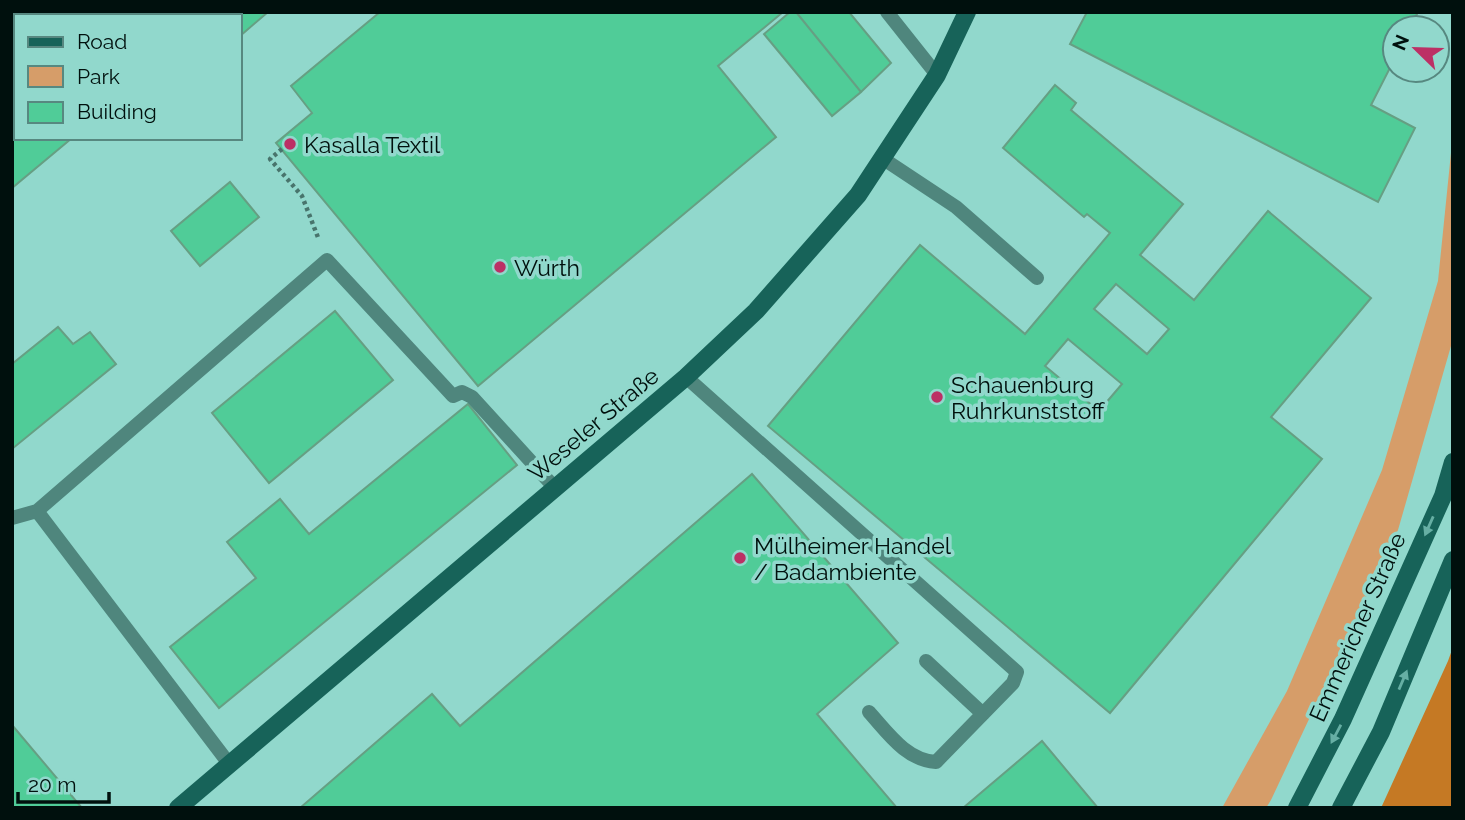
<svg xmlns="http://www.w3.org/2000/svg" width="1465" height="820" font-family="Raleway,sans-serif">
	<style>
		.green { fill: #d69d69 }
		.forest { fill: #c57924 }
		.building { fill: #50cc98; stroke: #669f83; stroke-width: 2; fill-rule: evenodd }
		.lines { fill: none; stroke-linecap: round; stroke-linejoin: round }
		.path { stroke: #48746c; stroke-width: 4.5; stroke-dasharray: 3.5 3.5; stroke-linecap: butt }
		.lane { stroke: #4f867d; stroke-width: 14 }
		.secondary { stroke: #176359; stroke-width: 18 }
		.oneway { fill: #66afa4 }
		.poi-dot { fill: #bc3065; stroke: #91d8cc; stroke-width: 2.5 }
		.labels { text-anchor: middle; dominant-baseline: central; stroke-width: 7; stroke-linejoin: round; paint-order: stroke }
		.poi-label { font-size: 23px; fill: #00100d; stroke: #91d8cc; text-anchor: start }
		.street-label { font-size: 23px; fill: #00100d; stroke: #91d8cc }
	</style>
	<rect width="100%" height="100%" fill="#91d8cc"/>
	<path class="green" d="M1453 133V339L1398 530 1271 800 1266 808H1222L1287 691 1382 470 1438 281Z"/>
	<path class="forest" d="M1453 647V808H1381L1448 661Z"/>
	<path class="building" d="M12 12H268L240 36V16H16V138H72L12 188Z
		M380 12H783L718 66 776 137 478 386 276 143 312 113 291 86Z
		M790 12H796L861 92 832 116 764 34Z
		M796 12H849L891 63 861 92Z
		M1087 12H1418L1410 28H1395V58L1371 105 1415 128 1378 202 1070 44Z
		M1055 85 1076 103 1071 110 1183 204 1140 255 1194 300 1268 211 1371 298 1271 417 1322 459 1110 713 768 426 920 245 1025 334 1110 233 1087 214 1084 217 1003 148ZM1116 284 1169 329 1147 354 1094 309ZM1068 339 1122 384 1099 411 1045 366Z
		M230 182 259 217 200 266 171 231Z
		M335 311 393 380 269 483 212 413Z
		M58 327 73 344 90 332 116 364 12 449V364Z
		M468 404 517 465 219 708 170 647 256 578 227 542 280 499 309 534Z
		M752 474 898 643 817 714 897 808H300L432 694 460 726Z
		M12 725 82 808H12Z
		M1042 741 1098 808H963Z"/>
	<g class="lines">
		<path class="path" d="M282 149 270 159 302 196 319 240"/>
		<path class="lane" d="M887 12 937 75
			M882 158 956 207 1037 278
			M686 377 1017 672 1013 683 936 762C906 760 888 733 869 712
			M12 518 37 511
			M926 661 983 714
			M230 765 37 511 327 260 453 396 462 392 472 397 555 488"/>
		<path class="secondary" d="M178 808 686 377 756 311 858 195 937 75 967 12
			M1297 808 1343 719 1443 496 1453 462
			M1341 808 1381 732 1453 560"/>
	</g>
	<defs><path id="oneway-solid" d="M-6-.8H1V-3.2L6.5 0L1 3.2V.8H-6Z" transform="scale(1.75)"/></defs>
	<g class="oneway">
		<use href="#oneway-solid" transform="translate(1429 526) rotate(114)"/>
		<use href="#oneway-solid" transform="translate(1403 680) rotate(-67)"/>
		<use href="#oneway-solid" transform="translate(1336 734) rotate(118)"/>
	</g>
	<g class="poi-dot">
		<circle cx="290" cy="144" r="7"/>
		<circle cx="500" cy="267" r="7"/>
		<circle cx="937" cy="397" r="7"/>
		<circle cx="740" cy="558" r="7"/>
	</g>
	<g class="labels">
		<g class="poi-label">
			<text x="304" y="144">Kasalla Textil</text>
			<text x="514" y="267">Würth</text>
			<text x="951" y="384">Schauenburg<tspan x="951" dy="26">Ruhrkunststoff</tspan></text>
			<text x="754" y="545">Mülheimer Handel<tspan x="754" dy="26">/ Badambiente</tspan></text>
		</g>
		<g class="street-label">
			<text transform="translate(593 424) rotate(-40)">Weseler Straße</text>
			<text transform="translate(1357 627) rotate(-66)">Emmericher Straße</text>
		</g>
	</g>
	<rect width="1465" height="820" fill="none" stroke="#00100d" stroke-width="28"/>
	<rect x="14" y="14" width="228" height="126" fill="#91d8cc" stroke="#578880" stroke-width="2"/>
	<rect x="28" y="37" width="35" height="10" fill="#176359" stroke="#578880" stroke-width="2"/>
	<text x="77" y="49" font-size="21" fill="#00100d">Road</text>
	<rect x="28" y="66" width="35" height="21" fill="#d69d69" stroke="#578880" stroke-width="2"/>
	<text x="77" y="84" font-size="21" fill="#00100d">Park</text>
	<rect x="28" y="102" width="35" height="21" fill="#50cc98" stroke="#578880" stroke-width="2"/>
	<text x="77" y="119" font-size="21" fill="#00100d">Building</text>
	<g transform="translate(1416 49) rotate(293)"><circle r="33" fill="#91d8cc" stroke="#578880" stroke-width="2"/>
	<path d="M0-5L12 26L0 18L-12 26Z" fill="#bc3065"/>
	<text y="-10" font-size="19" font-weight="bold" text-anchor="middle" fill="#00100d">N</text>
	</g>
	<path d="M18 792v10h91v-10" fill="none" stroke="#00100d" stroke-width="3.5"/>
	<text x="28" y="792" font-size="21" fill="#00100d" stroke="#91d8cc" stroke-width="5" paint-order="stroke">20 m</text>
</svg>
